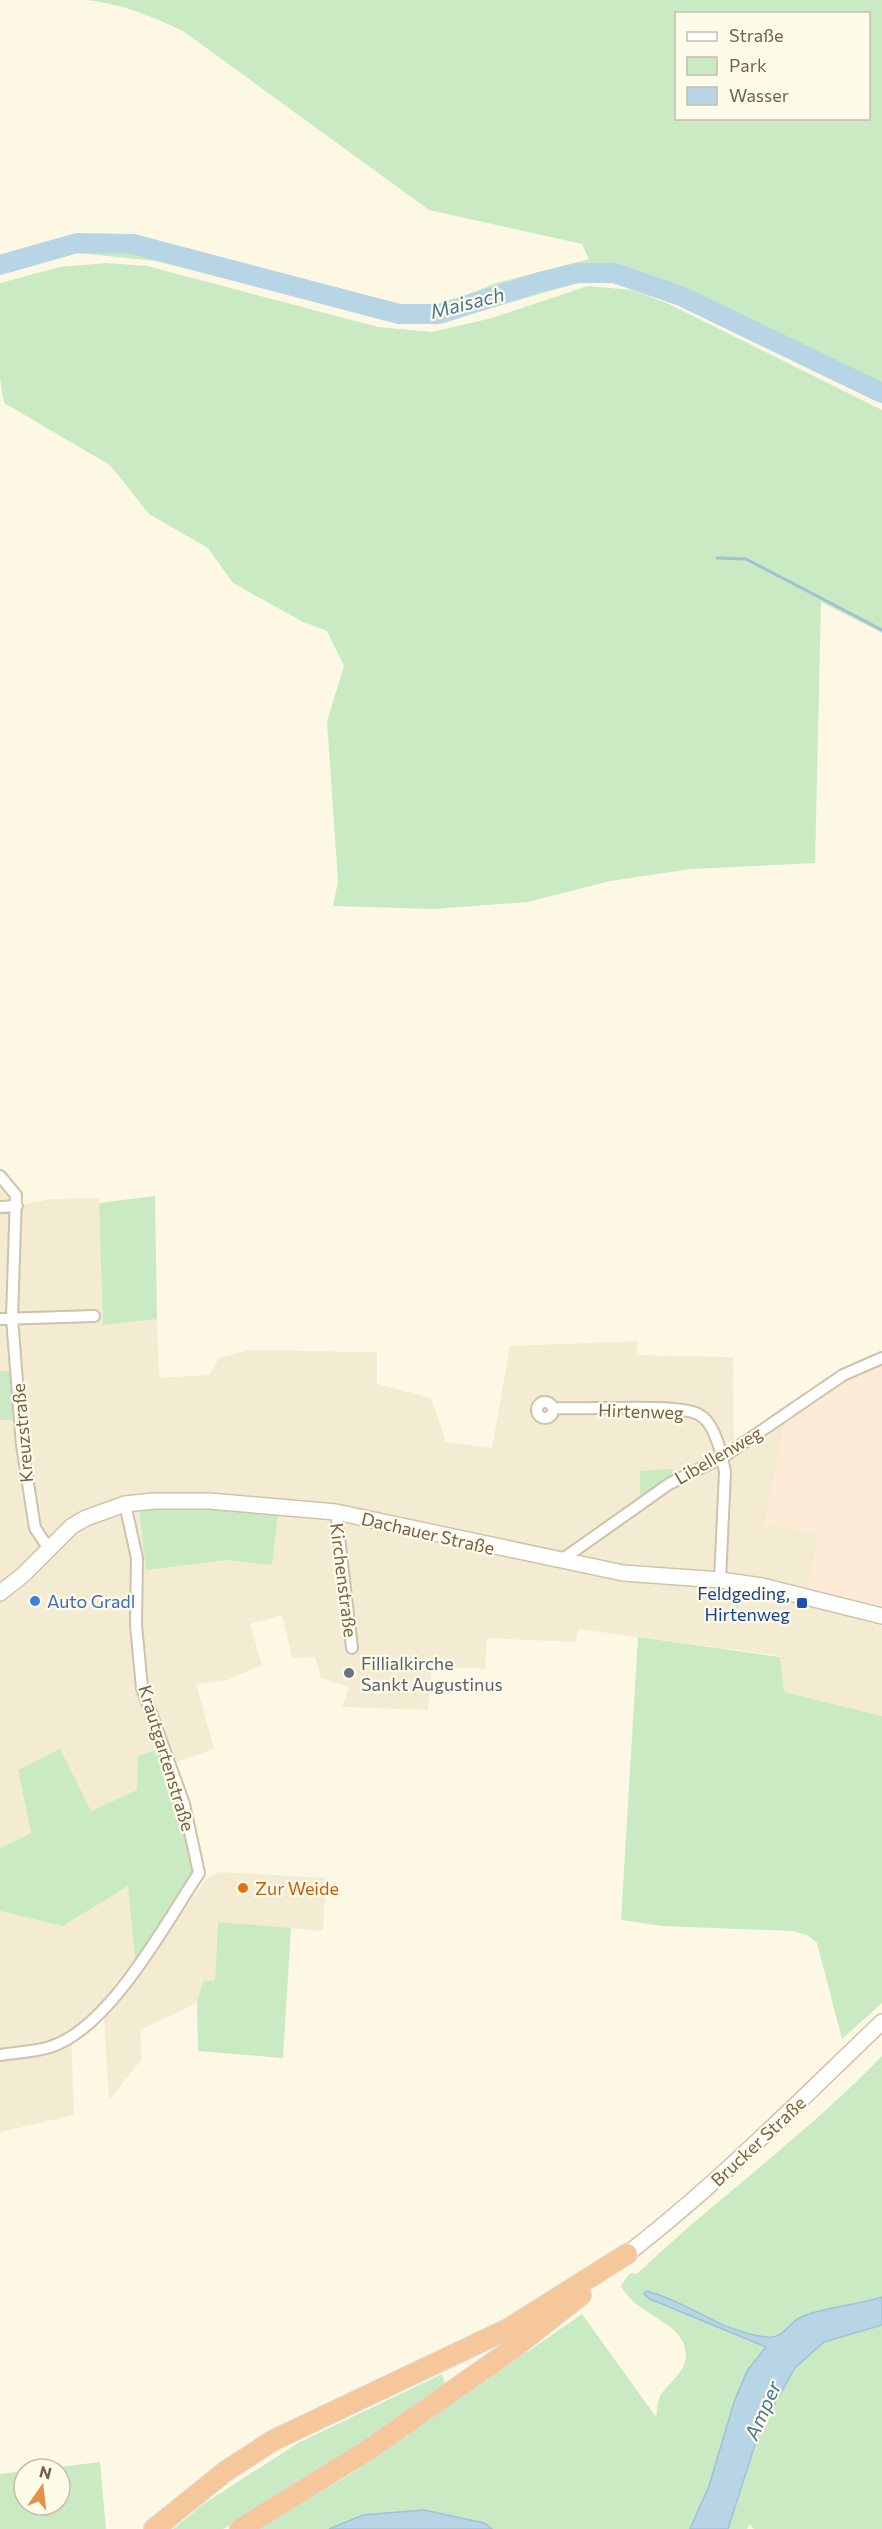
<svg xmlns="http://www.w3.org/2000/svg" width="882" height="2529" font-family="Commissioner,sans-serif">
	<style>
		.residential { fill: #f4ecd2 }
		.commercial { fill: #fdebd7 }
		.green { fill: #c9eac2; fill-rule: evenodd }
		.water { fill: #b8d5e6; stroke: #9ec2d7; stroke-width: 1.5 }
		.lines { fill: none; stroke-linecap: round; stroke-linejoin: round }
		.stream { stroke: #9ec2d7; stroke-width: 3 }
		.river { stroke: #b8d5e6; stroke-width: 20 }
		.street-casing { stroke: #cec2aa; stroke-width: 14 }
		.secondary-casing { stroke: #d1c3a7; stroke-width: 18 }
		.highway-casing { stroke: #dedad3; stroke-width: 22 }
		.street { stroke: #fff; stroke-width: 10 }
		.secondary { stroke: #fff; stroke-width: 15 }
		.highway { stroke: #f6c79a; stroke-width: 20 }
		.shop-dot { fill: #3f7fe0; stroke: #fffbea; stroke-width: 2 }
		.transit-dot { fill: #1a4fb4; stroke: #fffbea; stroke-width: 2 }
		.worship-dot { fill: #6b7280; stroke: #fffbea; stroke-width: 2 }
		.food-dot { fill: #e8710a; stroke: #fffbea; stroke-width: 2 }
		.labels { text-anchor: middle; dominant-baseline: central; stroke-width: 4.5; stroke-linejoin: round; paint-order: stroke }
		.street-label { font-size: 18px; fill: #746349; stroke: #fffbea }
		.transit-label { font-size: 18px; fill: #164399; stroke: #fffbea; text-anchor: end }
		.shop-label { font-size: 18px; fill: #366cbe; stroke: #fffbea; text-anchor: start }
		.worship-label { font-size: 18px; fill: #5b616d; stroke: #fffbea; text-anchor: start }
		.food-label { font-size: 18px; fill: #c56008; stroke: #fffbea; text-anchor: start }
		.water-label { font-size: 20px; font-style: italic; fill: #497896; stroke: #fffbea }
	</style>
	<rect width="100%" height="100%" fill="#fcf8e4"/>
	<path class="residential" d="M0 1176 17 1206 51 1199 99 1198 103 1325 157 1319 159 1378 209 1375 219 1358 248 1350 377 1352V1384L431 1398 446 1442 492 1448 510 1346 638 1341 637 1355 733 1357 734 1456 785 1420 819 1533 805 1605 882 1626V1716L783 1692 780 1656 578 1629 576 1642 487 1638 485 1669 432 1666 428 1710 342 1707 349 1687 321 1678 315 1657 292 1658 282 1615 250 1624 262 1665 227 1680 196 1684 214 1749 175 1762 161 1748 137 1790 91 1811 60 1750 18 1770 31 1833 0 1848Z
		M219 1872 326 1878 323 1931 218 1922 215 1980 203 1981 197 2003 140 2030 142 2059 109 2100 104 2016 121 1999 206 1879Z
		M128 1886 135 1959 89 2018 71 2031 74 2115 0 2132V1911L63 1926Z"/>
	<path class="commercial" d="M882 1362V1609L807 1591 819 1533 764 1525 785 1420 843 1377Z"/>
	<path class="green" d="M87 0H882V401L746 332 620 282 588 280 461 317 406 322 324 304 156 261 77 253 0 273V255L61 238 99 233 160 242 390 306 435 308 496 283 589 259 582 244 429 210 183 31C152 16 122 4 87 0ZM676 14H868V118H676Z
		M107 263 147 266 378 327 432 332 492 318 588 286 632 290 669 304 882 410V633L821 602 815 863 691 869 610 881 527 902 434 909 333 906 338 882 327 721 344 666 327 631 303 622 233 583 208 548 149 514 110 465 4 403 0 379V283L60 267Z
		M155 1196 157 1319 103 1325 99 1203Z
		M0 1371H10L13 1420H0Z
		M672 1469 673 1477 640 1496V1471Z
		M139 1509H211L278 1513 272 1565 227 1560 146 1570Z
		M638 1637 780 1657 784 1692 882 1716V2003L842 2039 817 1943 807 1935 793 1931 663 1926 621 1920Z
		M161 1748 185 1806 199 1872 135 1959 128 1886 63 1926 0 1911V1848L31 1833 18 1770 60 1749 91 1811 137 1790 138 1756Z
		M218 1922 291 1928 283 2058 198 2051 197 2003 203 1981 215 1980Z
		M882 2056V2297L798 2319 781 2334 767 2337 745 2333 651 2292 644 2293 650 2299 767 2347 747 2371 709 2486 690 2529H492L483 2523 363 2515 329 2529H258L351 2474 582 2314 656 2417C657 2411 657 2404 659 2399 664 2385 682 2377 685 2361 693 2323 637 2318 621 2286L630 2273 637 2274C717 2198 806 2135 882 2056Z
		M882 2325V2529H754L750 2524 747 2529H728L759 2432 796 2368 824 2342Z
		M442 2374 446 2388 292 2490 223 2529H173L205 2503 298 2443Z
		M100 2462 106 2529H0V2474L24 2471V2505H60V2469H43Z"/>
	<path class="water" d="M646 2291C687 2301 723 2333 767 2337 784 2339 788 2323 801 2317 827 2306 855 2306 882 2297V2325L824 2342 795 2368 759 2432 728 2529H690L709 2486 734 2402 747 2371 766 2347 650 2299 644 2294Z
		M424 2510 484 2523 492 2529H329L363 2515Z"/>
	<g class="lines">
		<path class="stream" d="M717 558 746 559 882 630"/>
		<path class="river" d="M0 265 77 243 133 244 399 314H439L540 282 578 273H614L681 296 882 393"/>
		<defs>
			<path id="street" d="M0 1176 16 1195 12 1318 22 1445 35 1528 49 1549
				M0 1207 17 1206
				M0 1319 94 1316
				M537 1410a8 8 0 1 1 16 0a8 8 0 1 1-16 0Z
				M553 1408C583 1410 677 1403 698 1414 715 1422 722 1455 725 1472L720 1580
				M336 1512 352 1648
				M560 1561 669 1484 723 1457 843 1375 882 1358
				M0 2055C16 2052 35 2052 50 2047 110 2028 165 1924 199 1873L184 1804 142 1688 136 1625 137 1558 125 1504"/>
			<path id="secondary" d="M0 1593 23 1575 72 1526 86 1518 125 1504 154 1501H209L336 1512 623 1573 720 1580 762 1586 882 1616
				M627 2254C719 2183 798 2102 882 2022"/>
			<path id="highway" d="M154 2529 226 2471 274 2440 508 2329 627 2254
				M240 2529 368 2450 511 2350 581 2295"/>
		</defs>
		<use href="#street" class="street-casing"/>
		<use href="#secondary" class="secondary-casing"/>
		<use href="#highway" class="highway-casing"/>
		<use href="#street" class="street"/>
		<use href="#secondary" class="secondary"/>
		<use href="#highway" class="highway"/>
	</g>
	<circle class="shop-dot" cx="35" cy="1601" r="6"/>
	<rect class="transit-dot" x="796" y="1597" width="12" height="12" rx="3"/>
	<circle class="worship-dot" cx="349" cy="1673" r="6"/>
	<circle class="food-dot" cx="243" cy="1888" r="6"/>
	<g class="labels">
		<g class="street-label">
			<text transform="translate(641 1411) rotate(2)">Hirtenweg</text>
			<text transform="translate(22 1433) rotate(-95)">Kreuzstraße</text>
			<text transform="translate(718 1455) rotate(-30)">Libellenweg</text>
			<text transform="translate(428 1533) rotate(13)">Dachauer Straße</text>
			<text transform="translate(344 1580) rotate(83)">Kirchenstraße</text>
			<text transform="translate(167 1758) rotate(73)">Krautgartenstraße</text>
			<text transform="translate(758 2141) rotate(-43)">Brucker Straße</text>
		</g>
		<g class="transit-label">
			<text x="790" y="1593">Feldgeding,<tspan x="790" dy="21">Hirtenweg</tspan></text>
		</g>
		<g class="shop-label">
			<text x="47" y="1601">Auto Gradl</text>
		</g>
		<g class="worship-label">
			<text x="361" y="1663">Fillialkirche<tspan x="361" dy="21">Sankt Augustinus</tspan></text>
		</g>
		<g class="food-label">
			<text x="255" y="1888">Zur Weide</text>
		</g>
		<g class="water-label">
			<text transform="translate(467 302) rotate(-14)">Maisach</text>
			<text transform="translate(762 2410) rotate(-66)">Amper</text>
		</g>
	</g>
	<rect x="675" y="12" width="195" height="108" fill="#fffbea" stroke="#c7beaa" stroke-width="1.5"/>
	<rect x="687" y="32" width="30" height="9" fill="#ffffff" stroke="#c7beaa" stroke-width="1.5"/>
	<text x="729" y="42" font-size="18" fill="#746349">Straße</text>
	<rect x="687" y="57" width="30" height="18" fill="#c9eac2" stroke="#c7beaa" stroke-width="1.5"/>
	<text x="729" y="72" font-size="18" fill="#746349">Park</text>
	<rect x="687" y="87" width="30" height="18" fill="#b8d5e6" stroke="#c7beaa" stroke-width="1.5"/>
	<text x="729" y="102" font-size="18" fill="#746349">Wasser</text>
	<g transform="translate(42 2487) rotate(14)"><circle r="28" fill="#fffbea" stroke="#c7beaa" stroke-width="1.5"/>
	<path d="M0-4.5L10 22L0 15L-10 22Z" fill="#e69049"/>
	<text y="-9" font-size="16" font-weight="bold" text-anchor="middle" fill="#746349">N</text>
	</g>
</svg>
